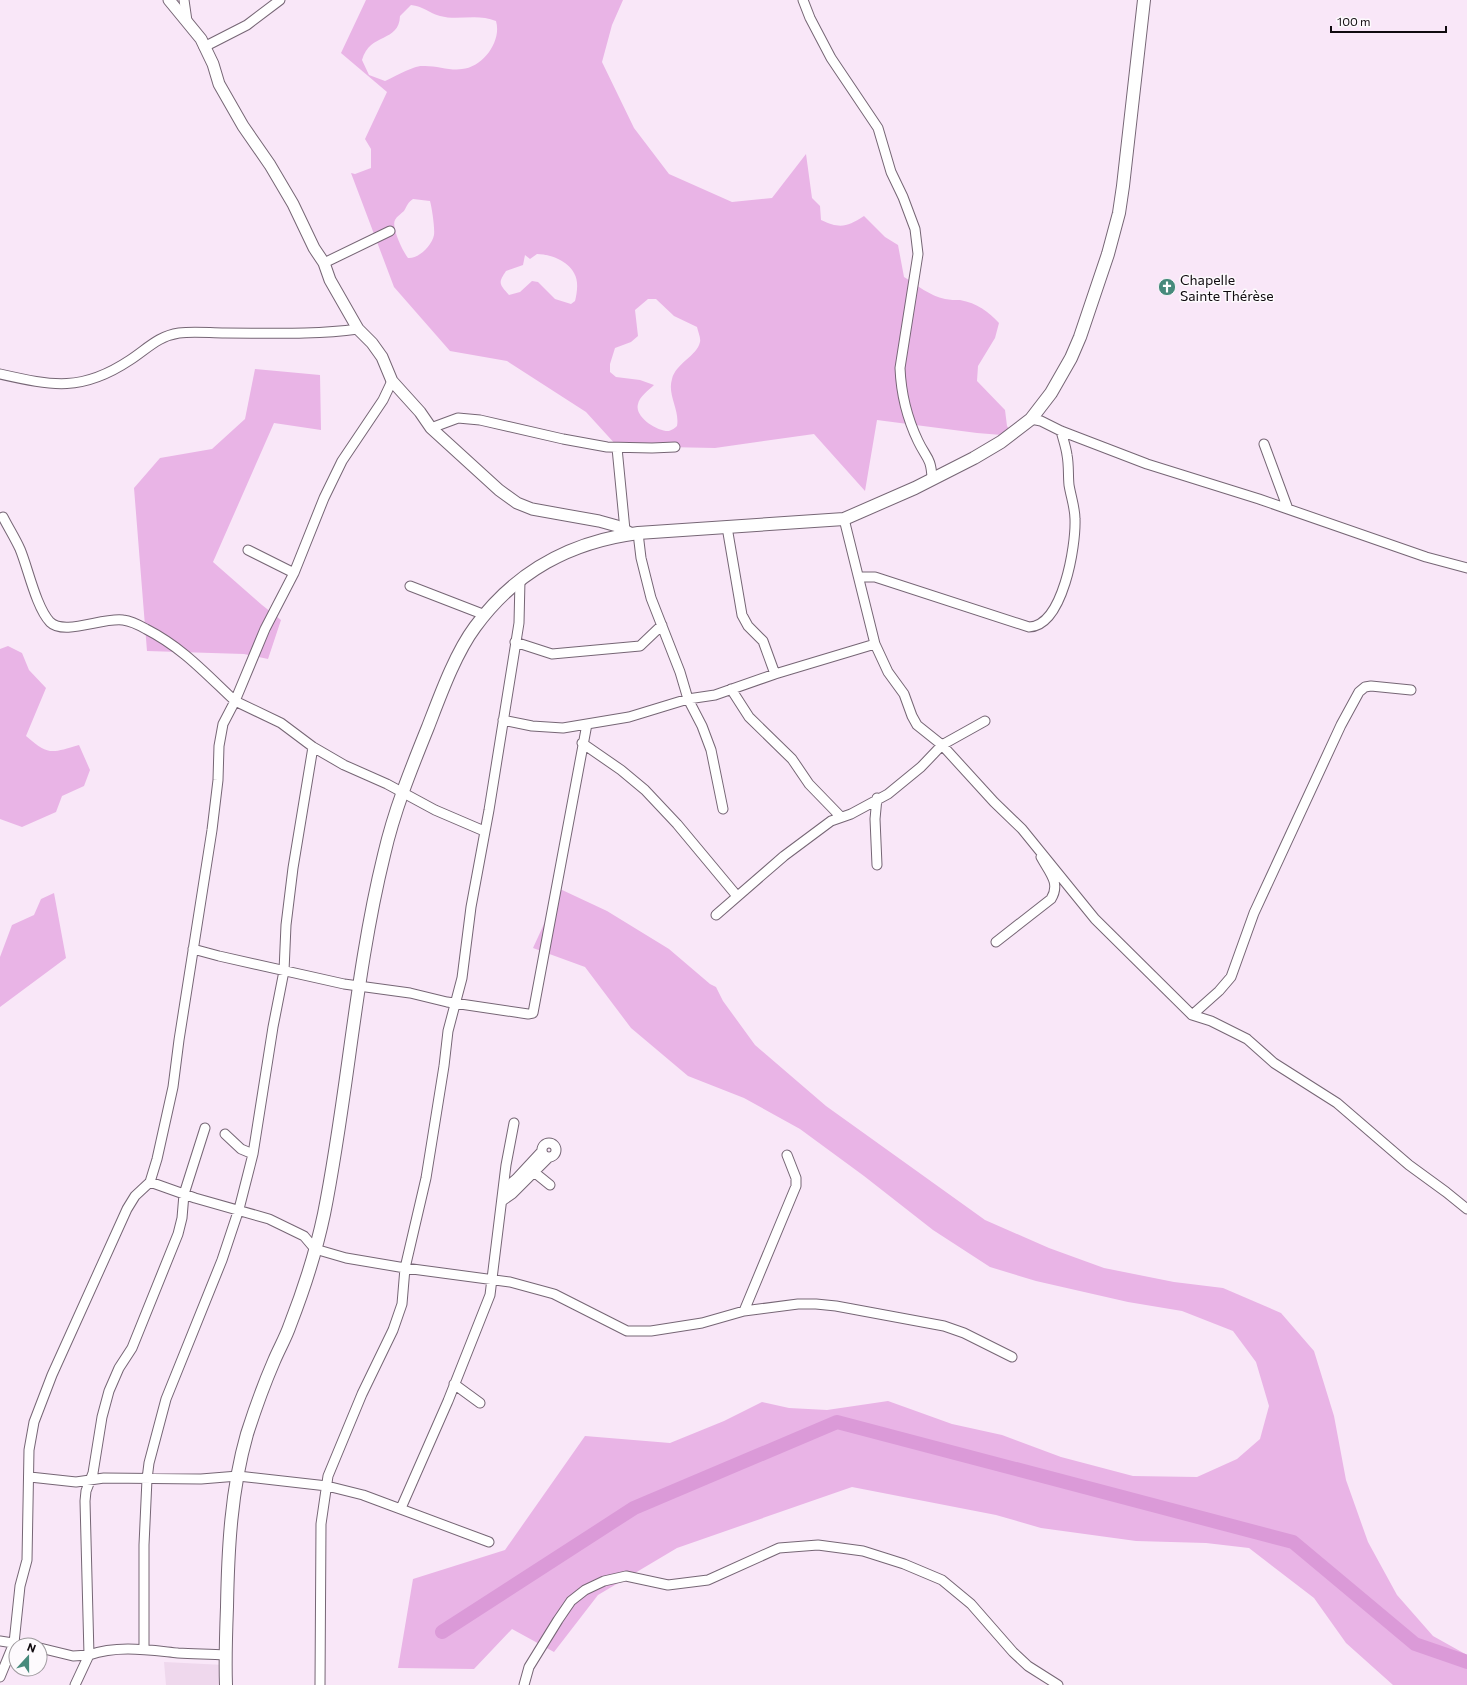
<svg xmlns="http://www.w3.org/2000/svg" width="1467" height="1685" font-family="Commissioner,sans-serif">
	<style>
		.built { fill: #efd8ed }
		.green { fill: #e9b4e6; fill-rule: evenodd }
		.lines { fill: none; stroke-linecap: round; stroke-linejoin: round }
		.river { stroke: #db9ad8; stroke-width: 14 }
		.minor-casing { stroke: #766675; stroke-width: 11 }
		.tertiary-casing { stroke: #766675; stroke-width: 13 }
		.secondary-casing { stroke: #766675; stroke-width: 14 }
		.minor { stroke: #fff; stroke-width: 9 }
		.tertiary { stroke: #fff; stroke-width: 11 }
		.secondary { stroke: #fff; stroke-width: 12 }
		.labels { text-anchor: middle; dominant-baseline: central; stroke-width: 3; stroke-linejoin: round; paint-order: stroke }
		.poi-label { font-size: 14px; fill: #100a0f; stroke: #fdfafd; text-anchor: start }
	</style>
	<rect width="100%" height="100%" fill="#f9e7f8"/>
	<path class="built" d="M164 1662 224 1665V1685H166Z"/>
	<path class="green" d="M366 0H623L612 25 602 62 634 128 669 174 732 202 772 198 806 154 812 198 820 206 821 220C840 229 847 227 864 216L885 237 898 245 904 277C917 285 930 296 945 299 950 300 955 300 960 300 977 303 989 312 999 323L995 338 978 366 977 381 1005 410 1007 426 1014 436 977 433 877 420 865 491 814 434 715 448 617 446 586 412 507 361 450 351 394 287 351 173 355 174 371 168V149L365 139 387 92 341 53ZM411 5C423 6 429 13 440 16 458 21 477 13 496 21 502 41 483 67 462 69 450 71 435 65 422 66 413 66 394 77 385 81L369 75 362 60C370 32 399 43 400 16ZM413 199 430 201C432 208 435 229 434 235 432 246 418 259 408 258 403 252 391 227 395 220 397 216 401 214 404 211 407 206 408 202 413 199ZM537 254C550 254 568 261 574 273 579 281 577 293 575 301L571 304 555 299 538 282 532 281 520 292 509 295C499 284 498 283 506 271L523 265 525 255 530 259ZM648 299H656L674 316 697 327C698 332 701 338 700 342 697 356 676 363 672 379 667 395 680 410 677 426 675 428 672 430 669 431 658 432 634 417 638 404 639 397 649 390 654 385L640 380 616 377 610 372V364L615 348 631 342 638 336 635 310Z
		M255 369 320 375 321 430 274 423 213 562 262 605 281 620 268 659 244 654 147 651 134 488 160 458 212 449 245 419Z
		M8 646 22 653 29 670 46 688 26 736C49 756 51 753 79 745L90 770 84 786 62 796 56 812 22 827 0 819V649Z
		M560 889 607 911 669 949 710 984 716 987 723 1001 755 1045 826 1106 985 1220 1049 1248 1104 1268 1174 1282 1223 1288 1281 1313 1314 1351 1334 1416 1346 1480 1368 1542 1397 1595 1433 1636 1467 1655V1685H1393L1346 1643 1314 1598 1249 1548 1206 1543 1136 1541 1041 1528 996 1515 852 1487 677 1548 598 1595 554 1652 512 1629 474 1669 398 1668 413 1579 505 1550 585 1436 670 1443 724 1421 762 1402 789 1408 827 1410 888 1401 952 1424 1002 1435 1061 1457 1133 1476 1197 1477 1237 1459 1260 1439 1269 1406 1256 1362 1233 1331 1182 1311 1128 1302 1036 1281 990 1267 933 1230 864 1176 800 1129 744 1098 688 1076 631 1028 585 967 533 948Z
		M54 893 66 958 0 1007V957L12 925 34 915 41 899Z"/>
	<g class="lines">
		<path class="river" d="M442 1632 634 1508 837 1422 1293 1542 1415 1644 1467 1662"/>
		<defs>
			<path id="minor" d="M184 0 187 21
				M803 0 810 18 831 58 878 128 891 172 903 197 915 229 918 254 900 368C901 392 907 418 918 441 926 458 931 457 932 478
				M204 47 247 25 280 0
				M324 263 390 231
				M0 374C53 386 82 392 130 360 147 349 158 336 179 333 194 331 210 333 225 333 269 333 314 335 358 329
				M1031 419 1041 421 1061 431 1147 464 1259 499 1426 557 1467 568
				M431 428 458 418 480 420 563 439 607 447 652 448 675 447
				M1264 444 1288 509
				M617 448 625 530
				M3 517C8 527 15 538 20 549 28 568 36 607 50 622 64 636 103 617 123 620 131 621 139 625 146 629 183 648 205 673 235 701L265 629 294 573 324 498 342 461 383 400 392 381
				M844 519 875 644 888 672 904 694 912 716 917 725 942 745 994 802 1022 829 1095 919 1192 1015 1211 1021 1247 1039 1274 1063 1337 1103 1409 1165 1446 1192 1467 1209
				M727 527 742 615 748 626 763 641 775 674
				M638 533 641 558 651 598 680 672 688 699 702 726 711 750 723 809
				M248 550 294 573
				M859 577H875L1029 627C1063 626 1076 546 1075 519 1075 508 1071 497 1069 485 1068 475 1069 465 1067 455 1066 447 1063 439 1061 431
				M410 586 485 615
				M515 642 552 654 640 646 662 625
				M731 689 749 717 792 759 809 784 841 817
				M503 720 532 726 563 728 629 717 688 699 715 695 775 674 875 644
				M582 743 621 770 645 790 677 824 737 896
				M484 831 435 810 387 784 344 765 313 747 281 723 235 701 223 724 219 746 218 780 212 830 179 1040 173 1087 157 1159 150 1182 195 1198 269 1219 304 1236 315 1249 346 1258 405 1268 510 1282 554 1294 627 1331H651L702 1323 744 1311 798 1304H816L836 1306 944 1326 964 1333 1012 1357
				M877 865 875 819 877 798
				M716 915 784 856 831 821 851 814 888 794 921 767 942 745 985 721
				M996 942 1051 899C1061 883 1049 872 1041 857
				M193 949 219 956 344 984 410 993 447 1002 528 1014 533 1013 587 724
				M1192 1015 1219 991 1231 977 1254 913 1341 725 1359 692 1365 687 1371 686 1411 690
				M225 1134 241 1149 253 1154
				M542 1150a7 7 0 1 1 14 0a7 7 0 1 1-14 0Z
				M534 1172 550 1185
				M504 1189 516 1179 542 1151
				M502 1201 512 1194 549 1157
				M744 1311 796 1186V1178L787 1155
				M454 1384 480 1403
				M30 1477 76 1482 104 1478 201 1479 238 1476 327 1486 363 1495 489 1542
				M401 1508 448 1401 490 1295 506 1165 514 1123
				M0 1641 25 1645
				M40 1648 73 1656 89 1655 85 1501 86 1491 93 1473 102 1417 109 1391 119 1368 132 1348 178 1234 182 1218 184 1194 205 1128
				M144 1648V1545L147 1479 149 1463 166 1399 222 1260 239 1209 253 1154 273 1027 284 971 286 925 293 868 313 747
				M0 1677 14 1643 20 1586 27 1560 29 1450 34 1422 52 1375 127 1209 135 1196 150 1182
				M75 1685 89 1655C118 1645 148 1650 178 1653 194 1654 210 1654 225 1655
				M320 1685 321 1524 328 1476 362 1394 393 1330 402 1304 405 1268 426 1178 444 1066 448 1031 462 978 471 907 489 810 519 623 520 580
				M524 1685 529 1667 558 1620 571 1601 585 1590 604 1581 626 1576 668 1585 708 1580 779 1548 818 1545 863 1551 904 1564 942 1580 971 1604 1013 1652 1028 1666 1058 1685"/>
			<path id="tertiary" d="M169 0 201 39 213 64 219 84 243 126 270 165 293 204 314 248 324 263 330 280 358 329 372 343 382 357 392 381 420 412 431 428 499 490 517 503 532 509 599 521 617 526 632 534"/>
			<path id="secondary" d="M226 1685C225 1659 226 1633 227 1607 228 1549 231 1490 247 1434 255 1409 264 1384 274 1361 279 1349 286 1337 290 1325 304 1289 316 1252 324 1214 348 1095 355 973 384 855 394 811 411 769 428 727 440 696 455 654 475 627 516 571 570 542 638 533L844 519 915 488 974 458 1001 442 1031 419 1051 393 1071 358 1080 337 1108 254 1119 213 1123 186 1144 0"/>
		</defs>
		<use href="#minor" class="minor-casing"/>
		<use href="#tertiary" class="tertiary-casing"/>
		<use href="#secondary" class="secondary-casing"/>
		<use href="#minor" class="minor"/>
		<use href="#tertiary" class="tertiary"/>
		<use href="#secondary" class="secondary"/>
	</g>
	<defs>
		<symbol id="church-disc" viewBox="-11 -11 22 22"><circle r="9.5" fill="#478a7c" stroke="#fdfafd"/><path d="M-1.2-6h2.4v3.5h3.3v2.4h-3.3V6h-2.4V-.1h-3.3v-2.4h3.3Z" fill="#fff"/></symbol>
	</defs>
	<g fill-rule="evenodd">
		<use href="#church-disc" x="1157" y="277" width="20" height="20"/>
	</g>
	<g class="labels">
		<g class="poi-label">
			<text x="1180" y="279">Chapelle<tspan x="1180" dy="16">Sainte Thérèse</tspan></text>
		</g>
	</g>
	<g transform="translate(28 1657) rotate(21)"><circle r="19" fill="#fdfafd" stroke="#9e9a9e"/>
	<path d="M0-3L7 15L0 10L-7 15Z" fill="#478a7c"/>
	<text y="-6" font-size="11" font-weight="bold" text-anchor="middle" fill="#100a0f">N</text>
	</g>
	<path d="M1331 26v6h115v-6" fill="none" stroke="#100a0f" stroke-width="2"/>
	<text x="1337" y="26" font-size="12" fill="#100a0f" stroke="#fdfafd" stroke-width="3" paint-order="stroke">100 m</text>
</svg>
